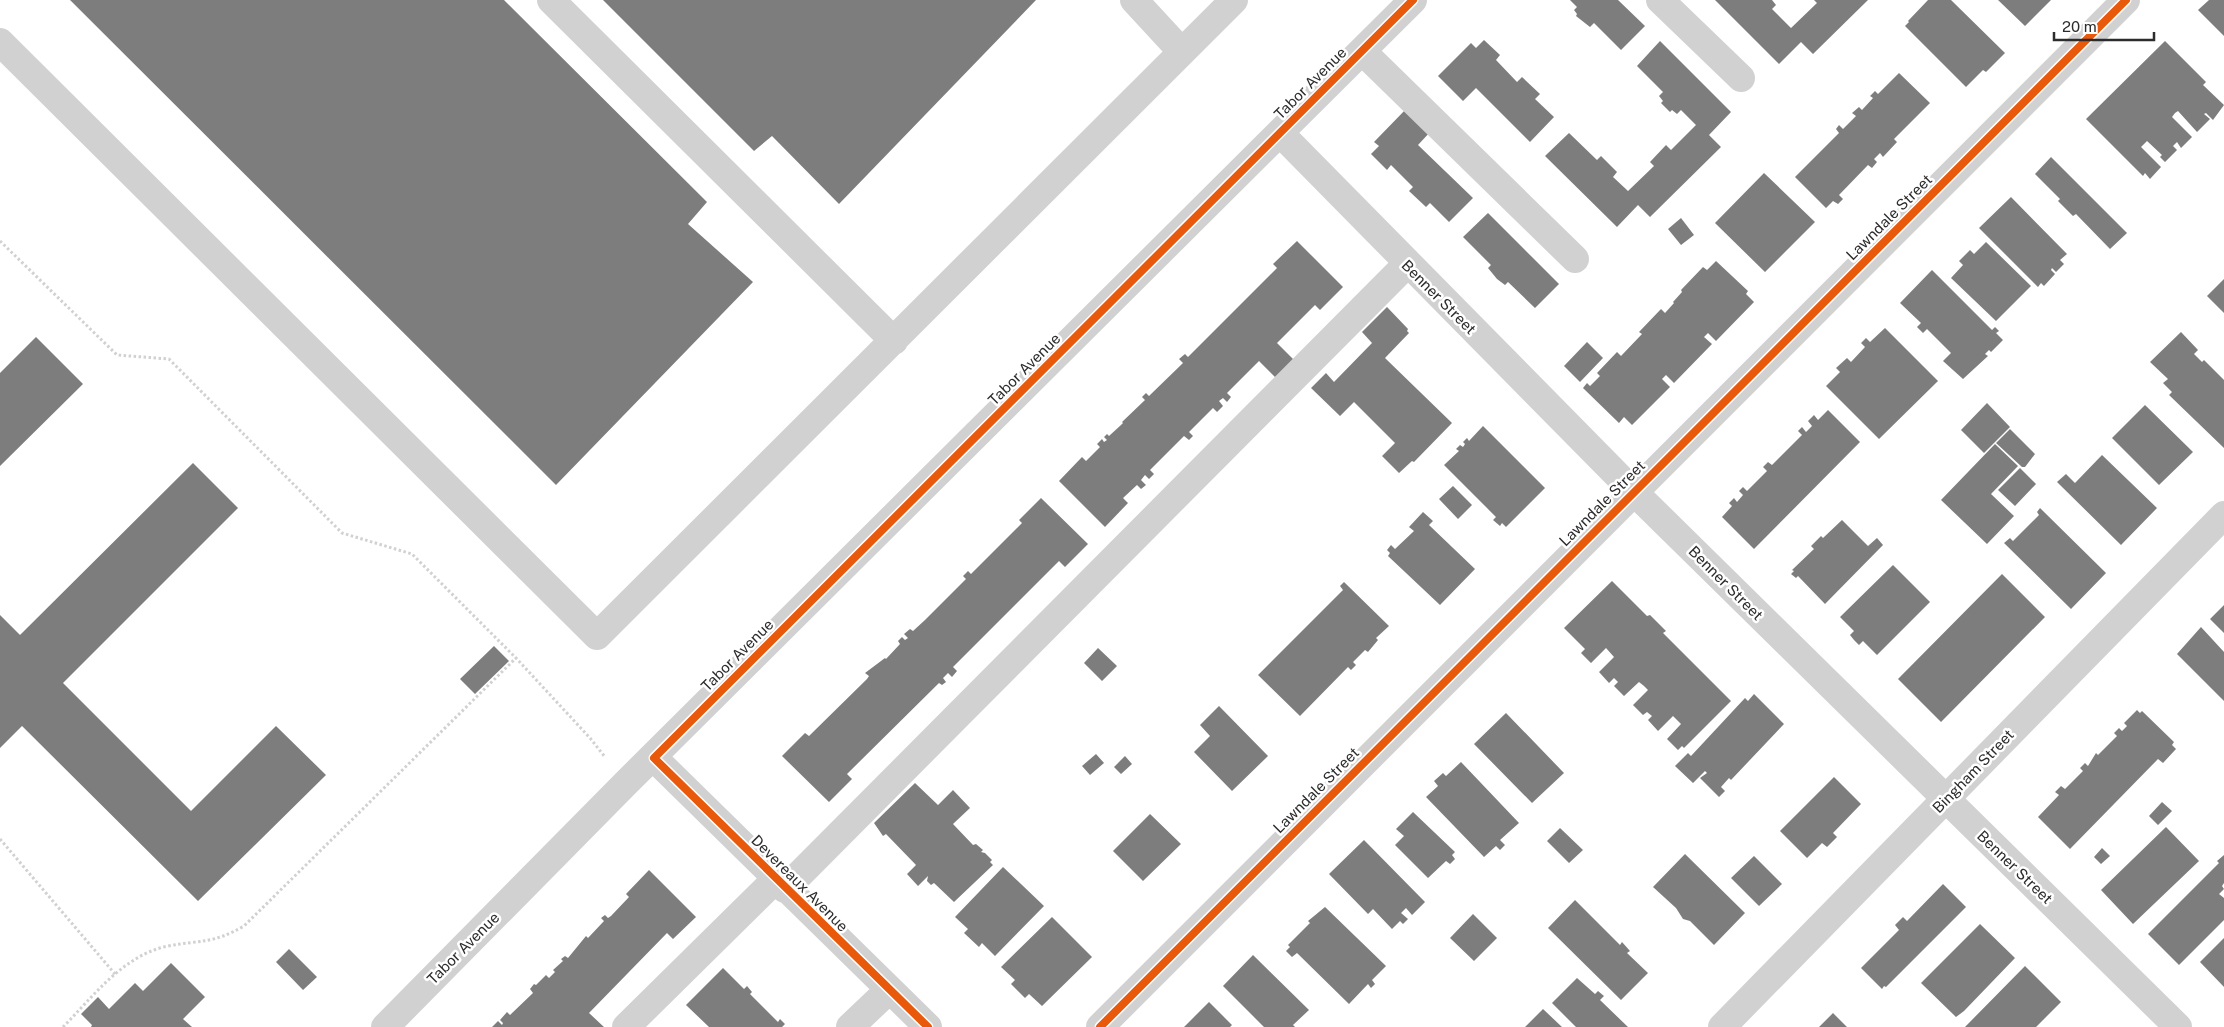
<svg xmlns="http://www.w3.org/2000/svg" width="2224" height="1027" font-family="'Public Sans',sans-serif">
	<style>
		.building { fill: #7d7d7d }
		.lines { fill: none; stroke-linecap: round; stroke-linejoin: round }
		.path { stroke: #d1d1d1; stroke-width: 3; stroke-dasharray: 2.5 2.5; stroke-linecap: butt }
		.minor { stroke: #d1d1d1; stroke-width: 28 }
		.cycleway-casing { stroke: #fff; stroke-width: 11 }
		.cycleway { stroke: #e8590c; stroke-width: 8 }
		.labels { text-anchor: middle; dominant-baseline: central; stroke-width: 5; stroke-linejoin: round; paint-order: stroke }
		.street-label { font-size: 15px; fill: #2c2c2c; stroke: #fff }
	</style>
	<rect width="100%" height="100%" fill="#fff"/>
	<path class="building" d="M70 0H504L707 202 688 224 753 282 556 485Z
		M603 0H1036L839 204 772 136 754 151Z
		M1570 0H1618L1645 26 1621 50 1594 23 1590 27 1576 16 1577 14 1574 10 1577 7Z
		M1715 0H1772L1776 5 1772 9 1791 28 1817 3 1814 0H1868L1813 54 1801 42 1779 64Z
		M1928 0H1951L2005 53 1986 72 1983 70 1966 87 1905 26 1909 22 1908 21Z
		M1998 0H2051L2025 26Z
		M2209 0H2224V36L2198 10Z
		M1484 40 1500 55 1496 60 1517 82 1522 77 1540 94 1535 99 1554 117 1530 142 1476 88 1463 101 1438 76 1471 43 1476 48Z
		M1660 41 1731 112 1709 135 1721 147 1650 217 1638 205 1617 227 1545 156 1569 133 1597 160 1601 156 1617 172 1613 177 1628 191 1654 166 1650 162 1666 145 1671 150 1696 125 1681 110 1677 114 1672 110 1670 112 1661 103 1663 101 1659 96 1663 92 1637 66Z
		M2165 41 2206 82 2203 85 2224 105 2213 120 2206 113 2204 114 2210 119 2197 132 2178 111 2175 113 2172 117 2192 137 2181 148 2177 142 2173 146 2177 150 2165 162 2160 157 2162 155 2147 141 2141 147 2161 167 2150 179 2145 173 2143 176 2086 119Z
		M1899 73 1930 103 1894 139 1897 142 1883 157 1880 153 1874 159 1877 162 1872 168 1868 165 1839 195 1843 199 1838 204 1833 201 1826 208 1795 177 1839 133 1836 129 1839 125 1843 129 1856 116 1852 113 1859 107 1862 110 1873 98 1870 96 1875 91 1878 94Z
		M1407 108 1431 131 1418 145 1473 198 1449 222 1430 203 1426 207 1409 191 1413 187 1391 165 1387 170 1371 154 1379 146 1374 142Z
		M2051 157 2127 233 2110 249 2076 214 2073 216 2058 201 2060 199 2035 174Z
		M1764 173 1815 222 1765 272 1715 223Z
		M2011 197 2067 254 2060 260 2064 264 2056 272 2052 268 2051 270 2055 274 2044 286 2041 283 2038 287 1979 228Z
		M1488 213 1559 284 1535 308 1508 282 1505 285 1497 279 1488 268 1491 265 1463 237Z
		M1681 218 1694 235 1681 245 1668 229Z
		M1297 241 1343 287 1320 310 1315 305 1277 343 1294 360 1276 378 1259 361 1227 393 1231 397 1227 402 1223 398 1219 401 1223 406 1217 412 1213 408 1189 432 1193 436 1189 440 1184 436 1150 470 1154 474 1149 479 1145 475 1141 480 1146 485 1141 489 1137 485 1123 498 1128 503 1105 527 1059 481 1082 457 1086 461 1100 447 1097 444 1102 439 1104 442 1107 440 1104 437 1107 434 1109 436 1121 425 1123 423 1122 422 1145 400 1142 397 1146 393 1149 396 1183 363 1179 359 1185 354 1188 357 1277 268 1273 264Z
		M1986 242 2031 286 1996 321 1951 278 1963 265 1959 261 1970 250 1974 254Z
		M1716 261 1748 291 1746 294 1754 302 1716 341 1708 333 1704 337 1712 344 1674 383 1666 375 1662 379 1670 387 1632 425 1624 417 1619 423 1583 388 1587 383 1590 386 1600 376 1597 373 1617 352 1621 356 1642 334 1639 332 1661 309 1665 313 1674 303 1673 302 1682 292 1681 290 1703 267 1707 270Z
		M1932 270 1992 330 1995 327 1999 331 1996 333 2003 340 1991 352 1989 350 1985 354 1988 356 1963 379 1943 361 1951 353 1927 329 1923 333 1917 327 1921 323 1900 303Z
		M2224 279V313L2207 296Z
		M1387 307 1408 329 1407 331 1409 333 1385 358 1452 423 1414 462 1412 461 1399 473 1382 456 1395 443 1354 402 1340 416 1311 388 1326 373 1334 382 1372 343 1362 332Z
		M1885 328 1938 381 1879 439 1826 386 1840 372 1836 368 1847 358 1851 362 1865 347 1861 343 1866 338 1870 342Z
		M2181 332 2198 350 2194 354 2202 362 2204 360 2224 380V448L2169 395 2172 392 2163 383 2168 379 2150 362Z
		M36 337 83 384 0 466V373Z
		M1587 342 1603 358 1580 382 1564 366Z
		M1987 403 2010 427 1984 453 1961 430Z
		M2145 405 2193 452 2159 485 2112 438Z
		M1828 410 1860 442 1754 549 1722 517 1732 506 1729 503 1734 498 1737 502 1743 495 1739 491 1743 487 1747 491 1767 471 1763 467 1768 462 1772 465 1802 435 1798 431 1802 427 1806 432 1812 426 1808 421 1814 415 1818 420Z
		M1483 426 1545 488 1506 527 1502 523 1500 526 1493 520 1496 517 1444 465 1459 451 1456 449 1460 445 1463 447 1465 444 1463 442 1467 438 1469 441Z
		M2010 429 2035 454 2025 467H2022L1996 443Z
		M1995 444 2018 466 1991 494 2014 516 1987 544 1941 500Z
		M2102 455 2157 508 2121 545 2057 482 2066 474 2075 483Z
		M193 463 238 508 63 683 191 811 276 726 326 775 198 901 22 726 0 748V615L20 635Z
		M2020 468 2036 484 2015 506 1998 490Z
		M1453 486 1472 505 1458 519 1439 499Z
		M1041 498 1088 544 1065 567 1059 561 953 667 957 671 952 677 948 673 943 678 946 682 942 685 939 683 847 774 852 779 829 802 782 756 805 733 809 736 867 679 869 676 865 673 885 658 886 659 900 644 898 641 902 637 905 640 908 638 904 634 910 629 913 631 925 620 966 579 963 576 968 571 971 574 1022 523 1019 520Z
		M2040 508 2106 573 2071 609 2004 543 2010 538 2013 541 2039 515 2037 512Z
		M1423 512 1433 521 1429 525 1475 569 1440 605 1388 556 1390 553 1387 550 1391 545 1395 549 1414 531 1409 527Z
		M1842 520 1868 546 1877 538 1883 545 1825 604 1798 576 1796 578 1791 574 1794 571 1792 570 1814 549 1811 546 1821 536 1823 538Z
		M1893 565 1930 602 1877 655 1863 641 1859 645 1854 640 1850 635 1854 631 1840 617Z
		M2002 574 2045 617 1941 722 1898 679Z
		M1612 581 1647 616 1650 615 1666 631 1663 633 1731 701 1684 748 1682 746 1678 750 1667 739 1681 724 1673 716 1658 731 1648 720 1652 716 1647 712 1643 715 1633 705 1648 690 1644 686 1639 682 1624 696 1614 686 1618 682 1614 678 1609 683 1599 672 1614 657 1606 648 1591 663 1581 653 1585 649 1564 628Z
		M1344 582 1389 626 1376 638 1378 640 1368 652 1365 650 1353 662 1356 665 1351 670 1348 667 1300 716 1258 675 1343 590 1340 586Z
		M2224 605V633L2210 619Z
		M2201 627 2224 652V701L2177 654Z
		M494 646 509 661 475 694 460 679Z
		M1098 648 1117 666 1102 681 1084 663Z
		M1754 694 1784 724 1731 780 1729 778 1721 787 1725 791 1719 797 1700 778 1707 773 1705 771 1693 783 1675 766 1688 753 1691 756 1745 698 1748 701Z
		M1219 706 1268 756 1232 791 1194 752 1210 736 1200 725Z
		M2137 710 2140 713 2142 711 2174 742 2172 745 2176 749 2163 763 2158 759 2070 849 2038 817 2059 795 2055 792 2061 786 2065 789 2083 771 2080 768 2085 763 2088 766 2096 753 2098 755 2117 736 2114 733 2119 728 2122 731 2127 726 2124 723Z
		M1506 713 1564 773 1532 803 1474 744Z
		M1096 754 1104 763 1090 775 1082 766Z
		M1125 756 1132 764 1121 774 1114 767Z
		M1461 762 1519 823 1500 840 1505 845 1500 850 1496 846 1484 857 1426 797 1438 786 1434 781 1443 773 1446 776Z
		M1834 777 1861 804 1833 833 1837 837 1827 847 1822 843 1807 858 1780 831Z
		M915 783 938 805 953 790 970 808 953 824 973 845 976 844 983 850 981 852 985 853 992 860 990 862 993 865 954 902 934 883 931 885 927 881 928 876 918 886 907 874 916 865 886 834 883 836 874 823Z
		M2162 802 2172 811 2158 825 2149 816Z
		M1413 812 1455 852 1452 855 1455 859 1450 864 1446 861 1428 878 1395 845 1404 836 1396 829Z
		M1150 814 1181 844 1143 881 1113 851Z
		M2166 827 2199 861 2133 924 2101 890Z
		M1560 828 1583 850 1569 863 1547 841Z
		M1364 840 1425 902 1412 915 1406 908 1401 913 1408 919 1403 924 1400 921 1392 929 1373 909 1368 914 1329 874Z
		M2102 848 2110 856 2101 864 2094 857Z
		M1685 854 1745 913 1714 945 1690 921 1683 919 1676 908 1653 887Z
		M2224 855V883L2222 886 2224 889 2219 894 2224 898V920L2179 965 2148 934 2219 863 2217 861Z
		M1754 856 1782 884 1759 906 1731 878Z
		M1003 867 1044 906 995 956 982 943 979 947 964 933 968 929 955 917Z
		M649 870 696 917 673 939 667 933 589 1013 604 1027H492L498 1021 502 1025 503 1023 500 1020 507 1012 510 1015 533 993 530 989 534 984 536 985 546 975 549 978 555 972 553 970 563 961 561 959 565 956 568 958 586 936 588 938 604 921 601 918 605 915 608 918 611 916 629 897 626 894Z
		M1943 884 1966 907 1886 987 1884 986 1882 989 1861 968 1899 930 1895 925 1903 917 1907 921Z
		M1575 900 1620 945 1622 942 1630 951 1627 953 1648 973 1621 1000 1548 928Z
		M1325 907 1386 966 1372 980 1375 984 1371 988 1368 984 1349 1004 1297 953 1292 957 1286 951 1290 947 1288 945 1310 923 1308 921Z
		M1473 914 1497 938 1474 961 1450 938Z
		M1052 917 1092 957 1042 1006 1029 994 1025 998 1011 984 1015 980 1001 967Z
		M1980 924 2015 958 1964 1011 1956 1017 1921 983Z
		M2224 938V987L2200 962Z
		M289 949 317 977 303 990 276 962Z
		M1253 955 1309 1010 1293 1025 1295 1027H1264L1223 986Z
		M171 963 205 997 183 1019 192 1027H91L92 1025 81 1014 98 997 109 1009 135 983 143 991Z
		M2025 966 2061 1002 2036 1027H1965Z
		M723 968 744 989 747 986 752 992 750 994 778 1022 780 1019 785 1024 782 1027H709L686 1005Z
		M1577 978 1595 994 1598 991 1604 996 1600 1000 1628 1027H1576L1552 1003Z
		M1209 1002 1232 1025 1230 1027H1184Z
		M1543 1009 1562 1027H1525Z
		M1833 1013 1847 1027H1819Z"/>
	<g class="lines">
		<path class="path" d="M0 241 117 355 169 359 342 533 412 554 516 658
			M0 839 115 974
			M63 1027C93 997 123 955 168 946 200 940 213 944 244 926L516 658 590 738 605 757"/>
		<path class="minor" d="M551 0 894 341
			M1134 0 1182 52
			M1660 0 1741 78
			M0 42 597 636 1234 0
			M1362 51 1575 259
			M1280 133 1633 491 2178 1027
			M654 758 928 1027
			M785 889 1407 264
			M385 1027 625 784 1413 0
			M626 1027 776 879
			M850 1027 889 990
			M1100 1027 2126 0
			M1722 1027 2224 515"/>
		<defs>
			<path id="cycleway" d="M928 1027 654 758 1413 0
				M1100 1027 2126 0"/>
		</defs>
		<use href="#cycleway" class="cycleway-casing"/>
		<use href="#cycleway" class="cycleway"/>
	</g>
	<g class="labels">
		<g class="street-label">
			<text transform="translate(1310 83) rotate(-45)">Tabor Avenue</text>
			<text transform="translate(1889 217) rotate(-45)">Lawndale Street</text>
			<text transform="translate(1439 297) rotate(45)">Benner Street</text>
			<text transform="translate(1024 369) rotate(-45)">Tabor Avenue</text>
			<text transform="translate(1602 503) rotate(-45)">Lawndale Street</text>
			<text transform="translate(1726 583) rotate(45)">Benner Street</text>
			<text transform="translate(737 655) rotate(-45)">Tabor Avenue</text>
			<text transform="translate(1973 771) rotate(-46)">Bingham Street</text>
			<text transform="translate(1316 790) rotate(-45)">Lawndale Street</text>
			<text transform="translate(2015 867) rotate(44)">Benner Street</text>
			<text transform="translate(800 883) rotate(45)">Devereaux Avenue</text>
			<text transform="translate(463 948) rotate(-45)">Tabor Avenue</text>
		</g>
	</g>
	<path d="M2054 32v8h100v-8" fill="none" stroke="#2c2c2c" stroke-width="2.5"/>
	<text x="2062" y="32" font-size="15" fill="#2c2c2c" stroke="#ffffff" stroke-width="4" paint-order="stroke">20 m</text>
</svg>
